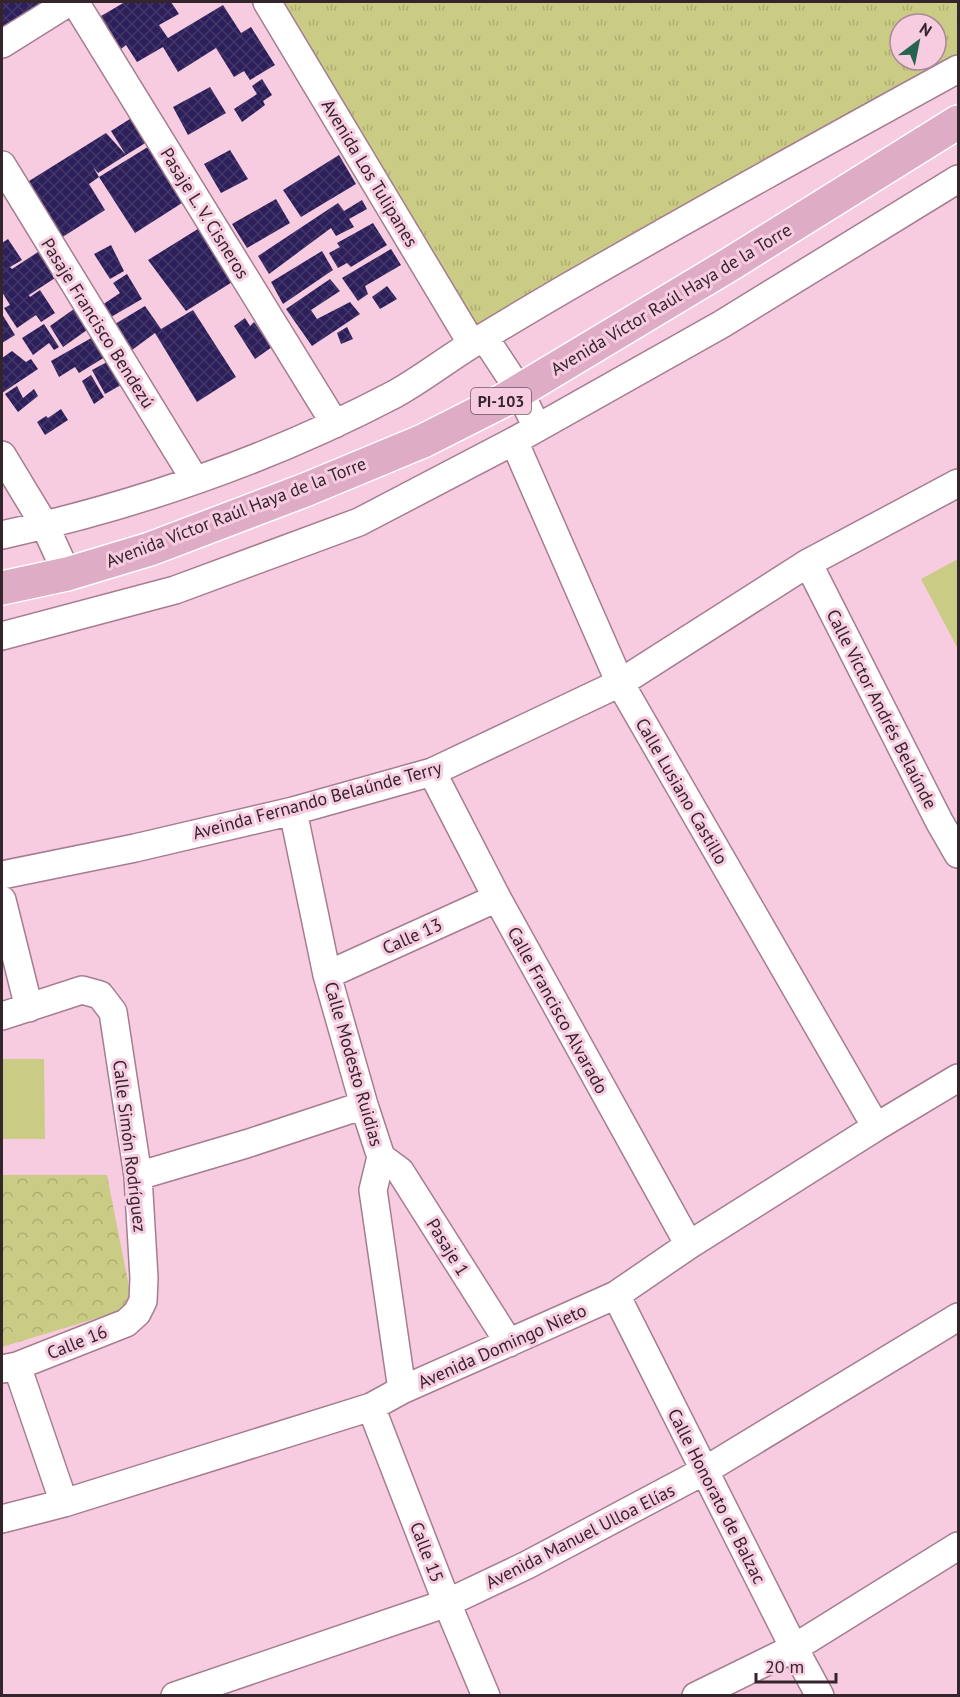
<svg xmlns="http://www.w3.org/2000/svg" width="960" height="1697" font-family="'PT Sans',sans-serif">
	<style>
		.grass { fill: url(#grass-tufts); fill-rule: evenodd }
		.park { fill: url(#park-crowns) }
		.pitch { fill: #cacb84 }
		.building { fill: url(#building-cross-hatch) }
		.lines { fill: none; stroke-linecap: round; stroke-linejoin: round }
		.minor-casing { stroke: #a57d90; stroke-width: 30 }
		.major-casing { stroke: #fff; stroke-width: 36 }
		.minor { stroke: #fff; stroke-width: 27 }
		.major { stroke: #dfacc6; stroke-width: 33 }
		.labels { text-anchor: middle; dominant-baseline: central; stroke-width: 6; stroke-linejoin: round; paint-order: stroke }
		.shield { fill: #f8cce0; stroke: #6f5662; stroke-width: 1.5 }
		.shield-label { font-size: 16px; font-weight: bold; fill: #34242c }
		.street-label { font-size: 18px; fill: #34242c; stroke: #f8cce0 }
	</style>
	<defs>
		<pattern id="grass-tufts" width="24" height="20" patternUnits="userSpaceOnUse" patternTransform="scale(1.5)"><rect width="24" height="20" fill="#cacb84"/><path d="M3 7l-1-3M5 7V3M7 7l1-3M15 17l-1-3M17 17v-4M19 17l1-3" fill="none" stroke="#aeae72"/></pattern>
		<pattern id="park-crowns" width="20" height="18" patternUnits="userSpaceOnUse" patternTransform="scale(1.5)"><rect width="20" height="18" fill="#cacb84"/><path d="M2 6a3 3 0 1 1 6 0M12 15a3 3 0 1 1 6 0" fill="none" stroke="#aeae72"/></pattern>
		<pattern id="building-cross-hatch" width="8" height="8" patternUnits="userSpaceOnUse" patternTransform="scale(1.5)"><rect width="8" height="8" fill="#2c1f5a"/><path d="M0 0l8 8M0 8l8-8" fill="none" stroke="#423769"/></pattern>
	</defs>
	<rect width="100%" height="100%" fill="#f8cce0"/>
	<path class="grass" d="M278 2H958V55L475 330ZM900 24H936V60H900Z"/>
	<path class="park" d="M2 1175H107L131 1297 124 1310 2 1347Z"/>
	<path class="pitch" d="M958 559V649L921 579Z
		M2 1059H44L45 1139H2Z"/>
	<path class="building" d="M2 2H56L2 34Z
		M125 2H171L179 14 159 25 168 38 223 5 241 33 251 27 275 65 250 80 244 71 234 77 216 48 178 72 163 47 137 62 126 45 121 49 101 16Z
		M262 79 272 95 263 101 265 105 242 122 234 109 257 94 252 86Z
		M210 87 226 113 188 135 173 107Z
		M133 117 147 142 126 155 98 173 93 167 99 177 89 184 105 210 61 238 45 212 29 181 106 133 126 155 111 131Z
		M151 145 182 203 135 233 99 177Z
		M230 150 248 179 221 193 204 164Z
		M339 155 356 184 301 217 283 190Z
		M276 199 290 223 247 248 232 224Z
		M362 200 367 209 349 219 354 227 336 236 331 228 269 274 258 256 338 203 344 211Z
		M373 223 387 245 351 267 347 263 338 268 329 253 340 247 337 243Z
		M201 227 237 279 186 311 148 260Z
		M8 239 22 260 10 267 12 269 38 252 55 278 29 295 30 297 40 290 55 313 41 322 36 315 17 328 4 308 10 305 2 292V243Z
		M111 245 124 271 110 279 94 254Z
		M391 249 401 265 365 286 368 294 358 301 342 278Z
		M322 251 333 270 283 304 271 282Z
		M127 274 142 299 111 317 102 305 120 293 113 283Z
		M330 279 340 291 311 310 317 319 350 302 360 314 312 346 286 309Z
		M387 286 397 299 380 309 372 297Z
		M145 306 161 329 193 310 236 377 197 402 155 333 132 350 115 324Z
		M74 309 87 330 63 347 50 326Z
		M2 314 15 335 2 343Z
		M245 318 250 326 254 322 272 347 255 359 234 326Z
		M44 324 59 347 54 350 49 343 33 355 22 338Z
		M347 327 353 339 341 344 337 333Z
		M93 337 105 357 79 373 75 367 59 377 51 361Z
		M12 351 26 362 31 359 38 369 2 393V358Z
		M107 362 121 385 105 394 92 370Z
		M91 375 104 397 94 404 82 381Z
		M17 386 23 398 34 389 38 396 18 412 5 394Z
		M61 409 68 420 45 435 37 422 46 416 48 418Z"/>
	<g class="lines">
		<defs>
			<path id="minor" d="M75 2 335 424
				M267 2 472 344
				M2 44 69 2
				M2 165 195 480
				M484 337 519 390 537 428
				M514 441 620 683 876 1127
				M2 455 45 526 67 574
				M2 535C138 505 271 459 395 394 422 379 446 360 472 344 510 321 548 298 587 276 710 205 834 137 958 69
				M808 563 939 821 958 854
				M2 636 175 590 359 522 514 441 722 324 958 179
				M432 772 497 898 689 1245
				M293 811 327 975 364 1105 381 1157 373 1190 402 1390
				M2 875 135 848 293 811 432 772 620 683 808 563 958 483
				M2 900 29 1008
				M327 975 497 898
				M2 1016 82 990 100 995 113 1012 138 1176 144 1278 143 1301 137 1313 126 1323 17 1366 2 1369
				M381 1157 400 1171 509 1343
				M138 1176 246 1144 364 1105
				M616 1295 794 1648 820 1696
				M17 1366 64 1503
				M371 1407 447 1603 486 1696
				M2 1519 64 1503 371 1407 402 1390 616 1295 689 1245 876 1127 958 1078
				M175 1696 447 1603 527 1565 704 1471 958 1317
				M696 1696 794 1648 958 1546"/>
			<path id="major" d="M2 588 67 574 150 549 305 490 423 441 504 400 732 263 958 122"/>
		</defs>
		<use href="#minor" class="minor-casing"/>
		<use href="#major" class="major-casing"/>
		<use href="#minor" class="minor"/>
		<use href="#major" class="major"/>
	</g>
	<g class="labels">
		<rect class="shield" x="471" y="388" width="60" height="26" rx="4.5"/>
		<g class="shield-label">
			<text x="501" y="401">PI-103</text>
		</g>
		<g class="street-label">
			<text transform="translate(370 173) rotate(59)">Avenida Los Tulipanes</text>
			<text transform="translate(205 213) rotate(58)">Pasaje L. V. Cisneros</text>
			<text transform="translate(671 299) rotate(-31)">Avenida Víctor Raúl Haya de la Torre</text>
			<text transform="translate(98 323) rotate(58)">Pasaje Francisco Bendezú</text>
			<text transform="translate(236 512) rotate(-21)">Avenida Víctor Raúl Haya de la Torre</text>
			<text transform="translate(882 709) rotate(63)">Calle Víctor Andrés Belaúnde</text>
			<text transform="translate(682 791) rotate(60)">Calle Lusiano Castillo</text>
			<text transform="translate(317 800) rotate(-15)">Aveinda Fernando Belaúnde Terry</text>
			<text transform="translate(412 936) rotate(-24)">Calle 13</text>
			<text transform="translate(558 1010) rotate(61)">Calle Francisco Alvarado</text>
			<text transform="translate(354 1064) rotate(74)">Calle Modesto Ruidias</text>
			<text transform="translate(130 1146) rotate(83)">Calle Simón Rodríguez</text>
			<text transform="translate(448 1247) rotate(58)">Pasaje 1</text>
			<text transform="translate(77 1342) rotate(-22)">Calle 16</text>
			<text transform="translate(502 1346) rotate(-24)">Avenida Domingo Nieto</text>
			<text transform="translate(717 1496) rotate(63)">Calle Honorato de Balzac</text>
			<text transform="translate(580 1536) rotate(-27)">Avenida Manuel Ulloa Elías</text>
			<text transform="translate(427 1552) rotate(69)">Calle 15</text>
		</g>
	</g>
	<rect width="960" height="1697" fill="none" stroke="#34242c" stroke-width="6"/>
	<g transform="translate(918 42) rotate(32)"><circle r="28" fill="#f8cce0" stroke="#aa8998" stroke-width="1.5"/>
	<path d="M0-4.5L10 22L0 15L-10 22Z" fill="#266450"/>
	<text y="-9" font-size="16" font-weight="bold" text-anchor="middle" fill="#34242c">N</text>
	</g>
	<path d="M756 1673v9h80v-9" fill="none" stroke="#34242c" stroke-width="3"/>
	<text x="765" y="1673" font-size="18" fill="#34242c" stroke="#f8cce0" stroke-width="4.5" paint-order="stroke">20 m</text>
</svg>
